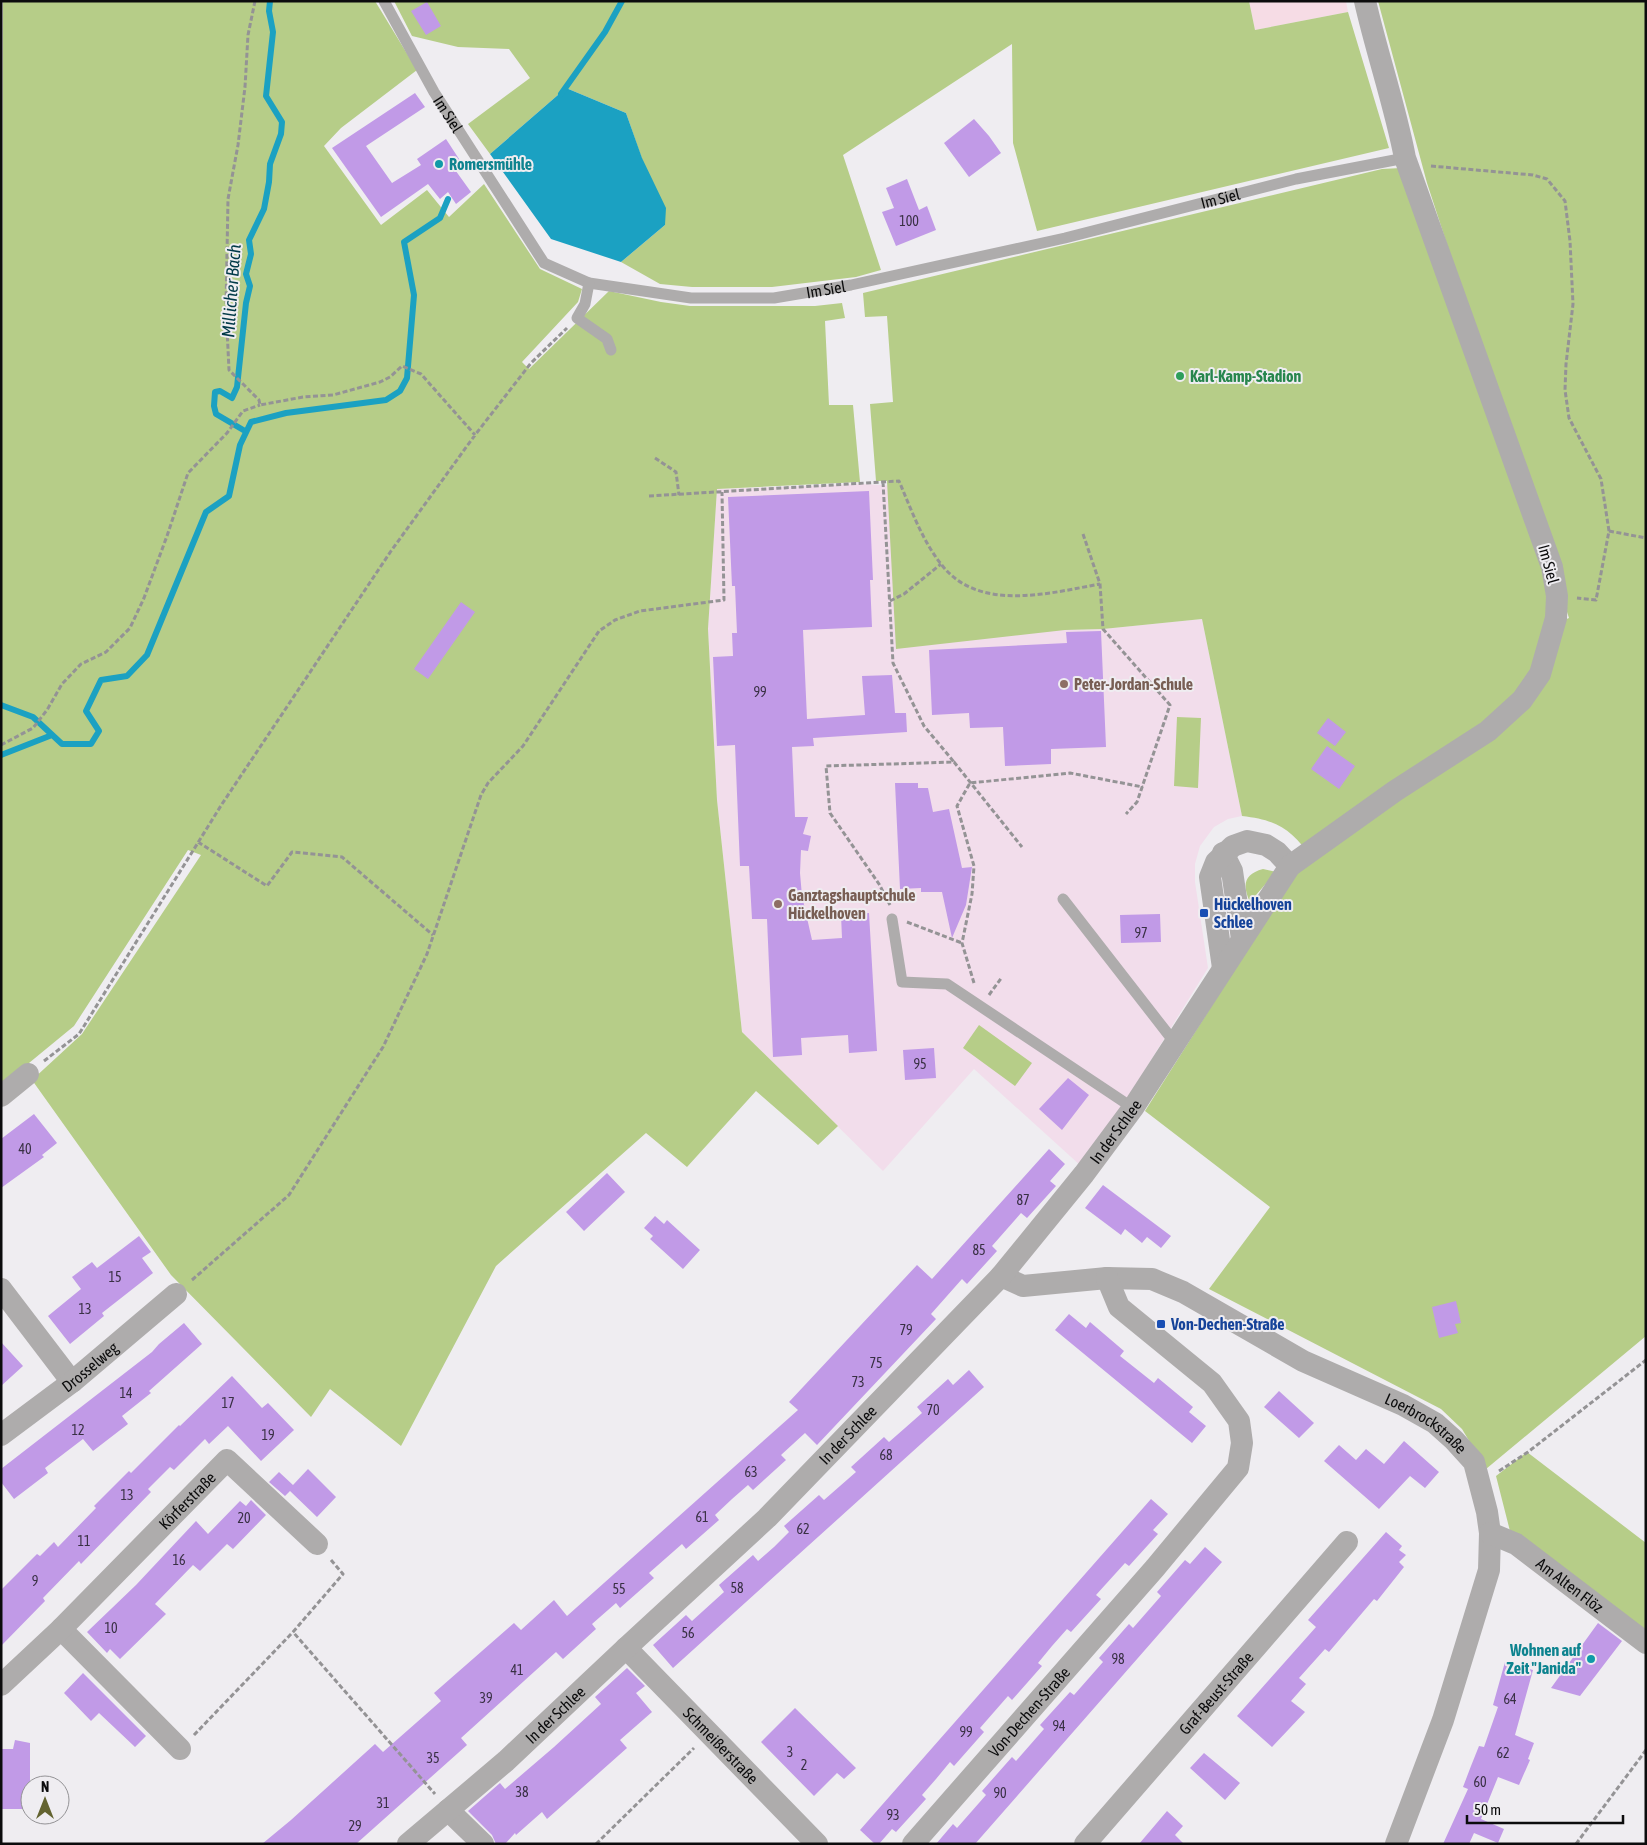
<svg xmlns="http://www.w3.org/2000/svg" width="1647" height="1845" font-family="'Asap Condensed',sans-serif">
	<style>
		.commercial { fill: #f6dce5 }
		.education { fill: #f2ddeb }
		.green { fill: #b6cd88 }
		.water { fill: #1ba1c2 }
		.lines { fill: none; stroke-linecap: round; stroke-linejoin: round }
		.stream { stroke: #1ba1c2; stroke-width: 6 }
		.building { fill: #c19ae7 }
		.path { stroke: #949395; stroke-width: 3; stroke-dasharray: 5 2.5; stroke-linecap: butt }
		.lane { stroke: #aeacac; stroke-width: 11 }
		.street { stroke: #aeacac; stroke-width: 22 }
		.culture-dot { fill: #0f9aa8; stroke: #efedf1; stroke-width: 2 }
		.leisure-dot { fill: #2e9e5b; stroke: #efedf1; stroke-width: 2 }
		.education-dot { fill: #8d6e63; stroke: #efedf1; stroke-width: 2 }
		.transit-dot { fill: #1a4fb4; stroke: #efedf1; stroke-width: 2 }
		.labels { text-anchor: middle; dominant-baseline: central; stroke-width: 4; stroke-linejoin: round; paint-order: stroke }
		.number-label { font-size: 14px; fill: #393044 }
		.street-label { font-size: 16px; fill: #0c0c0d; stroke: #efedf1 }
		.culture-label { font-size: 16px; font-weight: bold; fill: #0d838f; stroke: #efedf1; text-anchor: start }
		.leisure-label { font-size: 16px; font-weight: bold; fill: #27864d; stroke: #efedf1; text-anchor: start }
		.education-label { font-size: 16px; font-weight: bold; fill: #785e54; stroke: #efedf1; text-anchor: start }
		.transit-label { font-size: 16px; font-weight: bold; fill: #164399; stroke: #efedf1; text-anchor: start }
		.water-label { font-size: 18px; font-style: italic; fill: #013a48; stroke: #efedf1 }
	</style>
	<rect width="100%" height="100%" fill="#efedf1"/>
	<path class="commercial" d="M1249 1H1346L1348 12 1255 30Z"/>
	<path class="education" d="M863 484 897 486 1065 630 1103 629 1202 619 1242 816 1228 819 1214 827 1200 846 1195 864V882L1208 968 1128 1097 1081 1166 974 1069 883 1171 742 1032 717 800 708 629 717 489Z"/>
	<path class="green" d="M3 1H375L417 70 341 128 324 146 381 225 427 190 449 217 484 184 540 269 582 289 578 302 522 362 529 369 609 291 661 302 690 306H815L842 303 845 318 825 321 829 405H853L860 482 717 489 708 629 717 800 742 1032 838 1126 818 1145 756 1091 687 1167 646 1133 496 1266 401 1446 330 1389 311 1417 171 1275 32 1080 82 1034 201 855 188 850 74 1026 1 1086Z
		M394 1H1249L1255 30 1348 12 1389 148 1037 231 1013 143 1012 44 843 155 881 270 856 277 772 287H692L660 284 621 262 665 225 626 113 566 88 490 154 468 124 530 78 509 49 458 47 412 36Z
		M1378 1H1646V1336L1486 1469 1462 1429 1441 1409 1209 1289 1270 1207 1145 1111 1266 920 1297 874 1312 859C1292 829 1277 820 1242 816L1202 619 1103 629 1065 630 896 649 887 481H876L870 404 893 402 887 316 865 317 863 293 1382 169 1401 168 1562 621 1569 618 1427 183Z
		M1177 717 1201 718 1198 788 1174 786Z
		M1263 869 1276 872 1250 902C1242 885 1244 874 1263 869Z
		M979 1025 1032 1063 1015 1086 963 1048Z
		M1527 1452 1646 1543V1636L1511 1535 1496 1476Z"/>
	<path class="water" d="M566 88 626 113 642 158 666 208 665 225 621 262 551 239 490 154Z"/>
	<g class="lines">
		<path class="stream" d="M561 94 605 32 622 1
			M245 431 216 414 214 406 215 392 220 391 232 398 237 387 246 303 250 286 246 274 251 254 249 240 264 209 269 182 270 164 281 134 282 122 266 96 273 32 269 11 270 1
			M1 705 33 717 62 744H91L99 731 86 711 101 680 127 676 147 655 206 512 229 496 240 445 251 422 286 413 386 400 400 391 407 378 414 295 404 242 440 218 448 199
			M1 755 52 735"/>
	</g>
	<path class="building" d="M427 2 441 26 426 35 411 11Z
		M415 93 425 107 366 146 392 183 421 165 417 159 446 139 461 162 453 167 471 192 456 204 448 192 440 199 428 184 381 217 332 148Z
		M974 119 989 136 1001 153 969 177 944 143Z
		M907 179 919 210 927 206 936 230 896 246 882 212 894 208 886 188Z
		M869 491 873 580H870L872 627 803 630 807 719 865 715 862 676 892 675 895 713H906L907 732 813 738 814 746 792 747 795 817H808L803 834 811 836 808 851 801 850 800 873 802 896 812 940 842 938 841 915 869 913 877 1051 849 1053 848 1035 801 1038 802 1055 773 1057 767 919H752L749 866H740L735 745 717 746 713 657 733 656 732 633H737L735 586H732L728 497Z
		M461 602 475 612 428 679 414 669Z
		M1101 631 1106 747 1051 749V764L1005 766 1003 727 970 728 969 713 932 715 929 650 1067 643 1066 632Z
		M1328 718 1346 732 1335 746 1317 733Z
		M1327 746 1355 766 1339 789 1311 769Z
		M895 783H918V788H928L933 812 949 809 962 868 972 867 966 905 952 938 942 892H921V888L900 889Z
		M1160 914 1161 942 1121 943 1120 915Z
		M934 1048 936 1078 905 1080 903 1050Z
		M1068 1078 1089 1095 1062 1130 1039 1109Z
		M34 1114 57 1143 42 1155 44 1157 1 1188V1139Z
		M1049 1149 1065 1164 1050 1181 1056 1186 1027 1218 1021 1213 992 1246 997 1251 967 1284 962 1279 931 1314 936 1319 817 1445 805 1433 781 1455 786 1460 753 1490 748 1485 732 1499 715 1515 719 1520 686 1549 682 1544 649 1573 654 1578 620 1608 616 1603 592 1624 596 1629 563 1659 556 1652 461 1738 467 1745 356 1844H262L291 1820 375 1744 383 1752 441 1701 434 1693 514 1623 521 1630 554 1600 567 1616 798 1410 789 1402 917 1265 932 1279Z
		M607 1173 625 1192 584 1231 566 1212Z
		M1103 1185 1171 1236 1161 1248 1147 1237 1142 1243 1125 1229 1121 1235 1085 1208Z
		M655 1216 664 1224 667 1220 700 1250 683 1269 650 1239 653 1236 644 1228Z
		M139 1236 151 1252 142 1258 153 1273 102 1313 104 1316 70 1344 48 1316 81 1289 72 1277 92 1262 97 1268Z
		M1456 1301 1461 1323 1455 1324 1458 1333 1439 1338 1432 1307Z
		M1069 1314 1086 1328 1090 1322 1124 1351 1120 1356 1154 1383 1158 1378 1193 1407 1189 1412 1206 1426 1192 1443 1055 1330Z
		M184 1323 202 1344 149 1391 151 1393 122 1416 128 1424 93 1451 83 1439 45 1468 48 1473 14 1499 1 1482V1469L152 1352 159 1344Z
		M1 1342 23 1366 1 1386Z
		M969 1370 984 1387 673 1668 653 1645 686 1615 692 1621 724 1592 719 1585 753 1555 758 1561 774 1547 789 1532 784 1526 819 1495 824 1500 856 1472 851 1467 884 1437 889 1442 905 1428 922 1413 917 1407 948 1379 953 1385Z
		M232 1376 262 1408 268 1403 294 1430 261 1461 228 1426 209 1444 205 1439 174 1470 170 1467 148 1489 151 1492 81 1564 79 1561 43 1598 45 1601 1 1646V1590L37 1554 40 1556 54 1542 58 1547 96 1508 94 1506 129 1471 131 1473 179 1425 180 1426Z
		M1279 1391 1314 1423 1299 1438 1264 1407Z
		M1404 1441 1439 1472 1425 1488 1410 1476 1379 1509 1324 1461 1339 1445 1356 1460 1366 1449 1384 1464Z
		M308 1469 336 1497 317 1517 290 1491 285 1496 269 1482 279 1472 293 1485Z
		M1151 1499 1168 1514 1153 1530 1158 1534 1129 1566 1125 1563 1096 1595 1101 1599 1071 1632 1067 1629 1052 1646 1038 1663 1042 1666 1012 1700 1008 1696 980 1728 984 1732 954 1766 950 1762 936 1779 922 1795 926 1799 896 1832 892 1829 879 1844H875L860 1830Z
		M251 1500 266 1515 233 1549 227 1544 200 1571 193 1565 155 1604 166 1614 120 1659 110 1649 107 1653 87 1632 136 1585 196 1521 208 1534 240 1501 246 1506Z
		M1386 1532 1402 1546 1399 1550 1406 1555 1399 1562 1404 1567 1377 1601 1374 1599 1329 1652 1325 1649 1299 1678 1306 1684 1291 1701 1305 1712 1272 1747 1237 1716 1316 1627 1308 1620Z
		M1205 1547 1222 1562 975 1844H936L953 1824 957 1828 986 1795 982 1791 1012 1757 1016 1761 1044 1729 1040 1725 1070 1692 1074 1695 1103 1662 1099 1658 1129 1624 1133 1628 1161 1596 1157 1592 1185 1560 1190 1564Z
		M1598 1623 1622 1641 1580 1696 1551 1688Z
		M1505 1662 1533 1670 1515 1735 1534 1743 1528 1759 1530 1760 1519 1785 1498 1777 1481 1819 1504 1829 1498 1843 1474 1833 1469 1844H1443L1468 1789 1463 1787 1471 1766 1479 1746 1484 1747 1498 1707 1493 1705Z
		M627 1668 645 1686 636 1693 652 1712 620 1740 627 1748 547 1819 542 1812 516 1835 515 1833 505 1844H496L492 1835 468 1811 500 1783 505 1789 554 1747 601 1704 595 1697Z
		M83 1673 146 1736 135 1747 99 1713 91 1721 64 1693Z
		M795 1708 856 1768 844 1779 837 1773 814 1796 761 1742Z
		M15 1740 30 1743V1809H1V1749H13Z
		M1204 1753 1240 1783 1225 1800 1190 1768Z
		M1167 1811 1183 1826 1175 1835 1184 1844H1139Z"/>
	<g class="lines">
		<path class="path" d="M255 1 248 35 245 87 238 145 228 199 226 307 229 370 259 400 260 405 303 397 333 395 380 382 390 377 402 366 421 374 475 435
			M1431 166 1533 175 1547 179 1565 201 1570 241 1573 304 1566 364 1565 390 1569 418 1601 479 1609 531 1596 600 1577 598
			M655 458 676 472 679 495
			M883 482 893 663 924 726 954 762
			M649 496 899 481C911 509 922 540 941 564 978 613 1050 593 1100 584
			M1609 531 1646 538
			M1083 534 1100 584 1103 629 1170 705 1137 802 1126 814
			M890 601 904 594 941 564
			M1 745 33 728 47 710 62 684 81 664 106 652 130 628 144 598 167 536 188 473 227 433 243 411 260 405
			M198 842 267 886 292 852 342 857 433 935
			M890 905 879 884 830 813 826 766 954 762 1022 847
			M907 922 962 943
			M974 983 962 943 972 894 974 866 957 806 970 783 1070 773 1143 787
			M989 995 1002 977
			M44 1061 79 1034 222 804 391 551 475 435 531 363 567 328
			M192 1280 289 1195 383 1047 427 954 481 795 488 783 523 746 599 631 615 620 640 611 724 600 722 492
			M1499 1471 1528 1452 1646 1360
			M331 1560 343 1574 293 1632 435 1794
			M194 1735 293 1632
			M596 1844 694 1748
			M1576 1844 1646 1750"/>
		<g class="lane">
			<path id="s1" d="M384 1 434 92 544 263 589 283 691 298H774L851 285 1065 238 1296 179 1405 158"/>
			<path d="M589 283 585 304 577 318 607 339 611 350"/>
			<path d="M1063 899 1175 1043"/>
			<path d="M892 919 902 982 947 984 1133 1108"/>
		</g>
		<g class="street">
			<path d="M1223 853 1232 871 1242 939"/>
			<path d="M1223 968 1210 877 1216 862 1233 846 1247 841 1266 845 1277 852 1290 866"/>
			<path d="M1 1096 28 1074"/>
			<path id="s2" d="M1001 1276 1023 1286 1107 1278 1152 1279 1183 1292 1303 1361 1403 1405 1435 1423 1454 1440 1474 1462 1487 1512 1490 1533 1489 1570 1443 1720 1396 1844"/>
			<path d="M1 1289 72 1382"/>
			<path id="s3" d="M1 1435 72 1382 176 1294"/>
			<path id="s4" d="M1490 1533 1516 1544 1646 1643"/>
			<path d="M61 1629 180 1749"/>
			<path id="s5" d="M626 1648 817 1844"/>
			<path id="s6" d="M1 1685 61 1629 227 1460 317 1544"/>
			<path d="M448 1810 483 1844"/>
			<path id="s7" d="M408 1844 506 1761 626 1648 767 1518 1001 1276 1084 1174 1133 1108 1290 866 1395 791 1488 731 1522 700 1540 674 1556 618 1557 596 1552 567 1405 158C1395 105 1377 54 1365 1"/>
			<path id="s8" d="M913 1844 1155 1568 1238 1468 1242 1443 1239 1421 1212 1383 1119 1307 1107 1278"/>
			<path id="s9" d="M1085 1844 1347 1542"/>
		</g>
	</g>
	<g class="culture-dot">
		<circle cx="439" cy="164" r="5"/>
		<circle cx="1591" cy="1659" r="5"/>
	</g>
	<circle class="leisure-dot" cx="1180" cy="376" r="5"/>
	<g class="education-dot">
		<circle cx="1064" cy="684" r="5"/>
		<circle cx="778" cy="904" r="5"/>
	</g>
	<g class="transit-dot">
		<rect x="1199" y="908" width="10" height="10" rx="2.5"/>
		<rect x="1156" y="1319" width="10" height="10" rx="2.5"/>
	</g>
	<g class="labels">
		<g class="number-label">
			<text x="909" y="221">100</text>
			<text x="760" y="692">99</text>
			<text x="1141" y="933">97</text>
			<text x="920" y="1064">95</text>
			<text x="25" y="1149">40</text>
			<text x="1023" y="1200">87</text>
			<text x="979" y="1250">85</text>
			<text x="115" y="1277">15</text>
			<text x="85" y="1309">13</text>
			<text x="906" y="1330">79</text>
			<text x="876" y="1363">75</text>
			<text x="858" y="1382">73</text>
			<text x="126" y="1393">14</text>
			<text x="228" y="1403">17</text>
			<text x="933" y="1410">70</text>
			<text x="78" y="1430">12</text>
			<text x="268" y="1435">19</text>
			<text x="886" y="1455">68</text>
			<text x="751" y="1472">63</text>
			<text x="127" y="1495">13</text>
			<text x="702" y="1517">61</text>
			<text x="244" y="1518">20</text>
			<text x="803" y="1529">62</text>
			<text x="84" y="1541">11</text>
			<text x="179" y="1560">16</text>
			<text x="35" y="1581">9</text>
			<text x="737" y="1588">58</text>
			<text x="619" y="1589">55</text>
			<text x="111" y="1628">10</text>
			<text x="688" y="1633">56</text>
			<text x="1118" y="1659">98</text>
			<text x="517" y="1670">41</text>
			<text x="486" y="1698">39</text>
			<text x="1510" y="1699">64</text>
			<text x="1059" y="1726">94</text>
			<text x="966" y="1732">99</text>
			<text x="790" y="1752">3</text>
			<text x="1503" y="1753">62</text>
			<text x="433" y="1758">35</text>
			<text x="804" y="1765">2</text>
			<text x="1480" y="1782">60</text>
			<text x="522" y="1792">38</text>
			<text x="1000" y="1793">90</text>
			<text x="383" y="1803">31</text>
			<text x="893" y="1815">93</text>
			<text x="355" y="1826">29</text>
		</g>
		<g class="street-label">
			<text stroke="none"><textPath href="#s1" startOffset="130">Im Siel</textPath></text>
			<text stroke="none"><textPath href="#s1" startOffset="1000">Im Siel</textPath></text>
			<text stroke="none"><textPath href="#s1" startOffset="595">Im Siel</textPath></text>
			<text transform="translate(1549 564) rotate(75)">Im Siel</text>
			<text stroke="none"><textPath href="#s7" startOffset="1006">In der Schlee</textPath></text>
			<text stroke="none"><textPath href="#s3" startOffset="112">Drosselweg</textPath></text>
			<text stroke="none"><textPath href="#s2" startOffset="464">Loerbrockstraße</textPath></text>
			<text stroke="none"><textPath href="#s7" startOffset="601">In der Schlee</textPath></text>
			<text stroke="none"><textPath href="#s6" startOffset="262">Körferstraße</textPath></text>
			<text stroke="none"><textPath href="#s4" startOffset="96">Am Alten Flöz</textPath></text>
			<text stroke="none"><textPath href="#s9" startOffset="200">Graf-Beust-Straße</textPath></text>
			<text stroke="none"><textPath href="#s8" startOffset="176">Von-Dechen-Straße</textPath></text>
			<text stroke="none"><textPath href="#s7" startOffset="196">In der Schlee</textPath></text>
			<text stroke="none"><textPath href="#s5" startOffset="136">Schmeißerstraße</textPath></text>
		</g>
		<g class="culture-label">
			<text x="449" y="164">Romersmühle</text>
			<text x="1581" y="1650" text-anchor="end">Wohnen auf<tspan x="1581" dy="18">Zeit "Janida"</tspan></text>
		</g>
		<g class="leisure-label">
			<text x="1190" y="376">Karl-Kamp-Stadion</text>
		</g>
		<g class="education-label">
			<text x="1074" y="684">Peter-Jordan-Schule</text>
			<text x="788" y="895">Ganztagshauptschule<tspan x="788" dy="18">Hückelhoven</tspan></text>
		</g>
		<g class="transit-label">
			<text x="1214" y="904">Hückelhoven<tspan x="1214" dy="18">Schlee</tspan></text>
			<text x="1171" y="1324">Von-Dechen-Straße</text>
		</g>
		<g class="water-label">
			<text transform="translate(231 291) rotate(-86)">Millicher Bach</text>
		</g>
	</g>
	<rect width="1647" height="1845" fill="none" stroke="#0c0c0d" stroke-width="5"/>
	<g transform="translate(45 1800)"><circle r="24" fill="#efedf1" stroke="#949396"/>
	<path d="M0-4L9 19L0 12L-9 19Z" fill="#636330"/>
	<text y="-8" font-size="14" font-weight="bold" text-anchor="middle" fill="#0c0c0d">N</text>
	</g>
	<path d="M1467 1815v8h156v-8" fill="none" stroke="#0c0c0d" stroke-width="2.5"/>
	<text x="1474" y="1815" font-size="15" fill="#0c0c0d" stroke="#efedf1" stroke-width="4" paint-order="stroke">50 m</text>
</svg>
